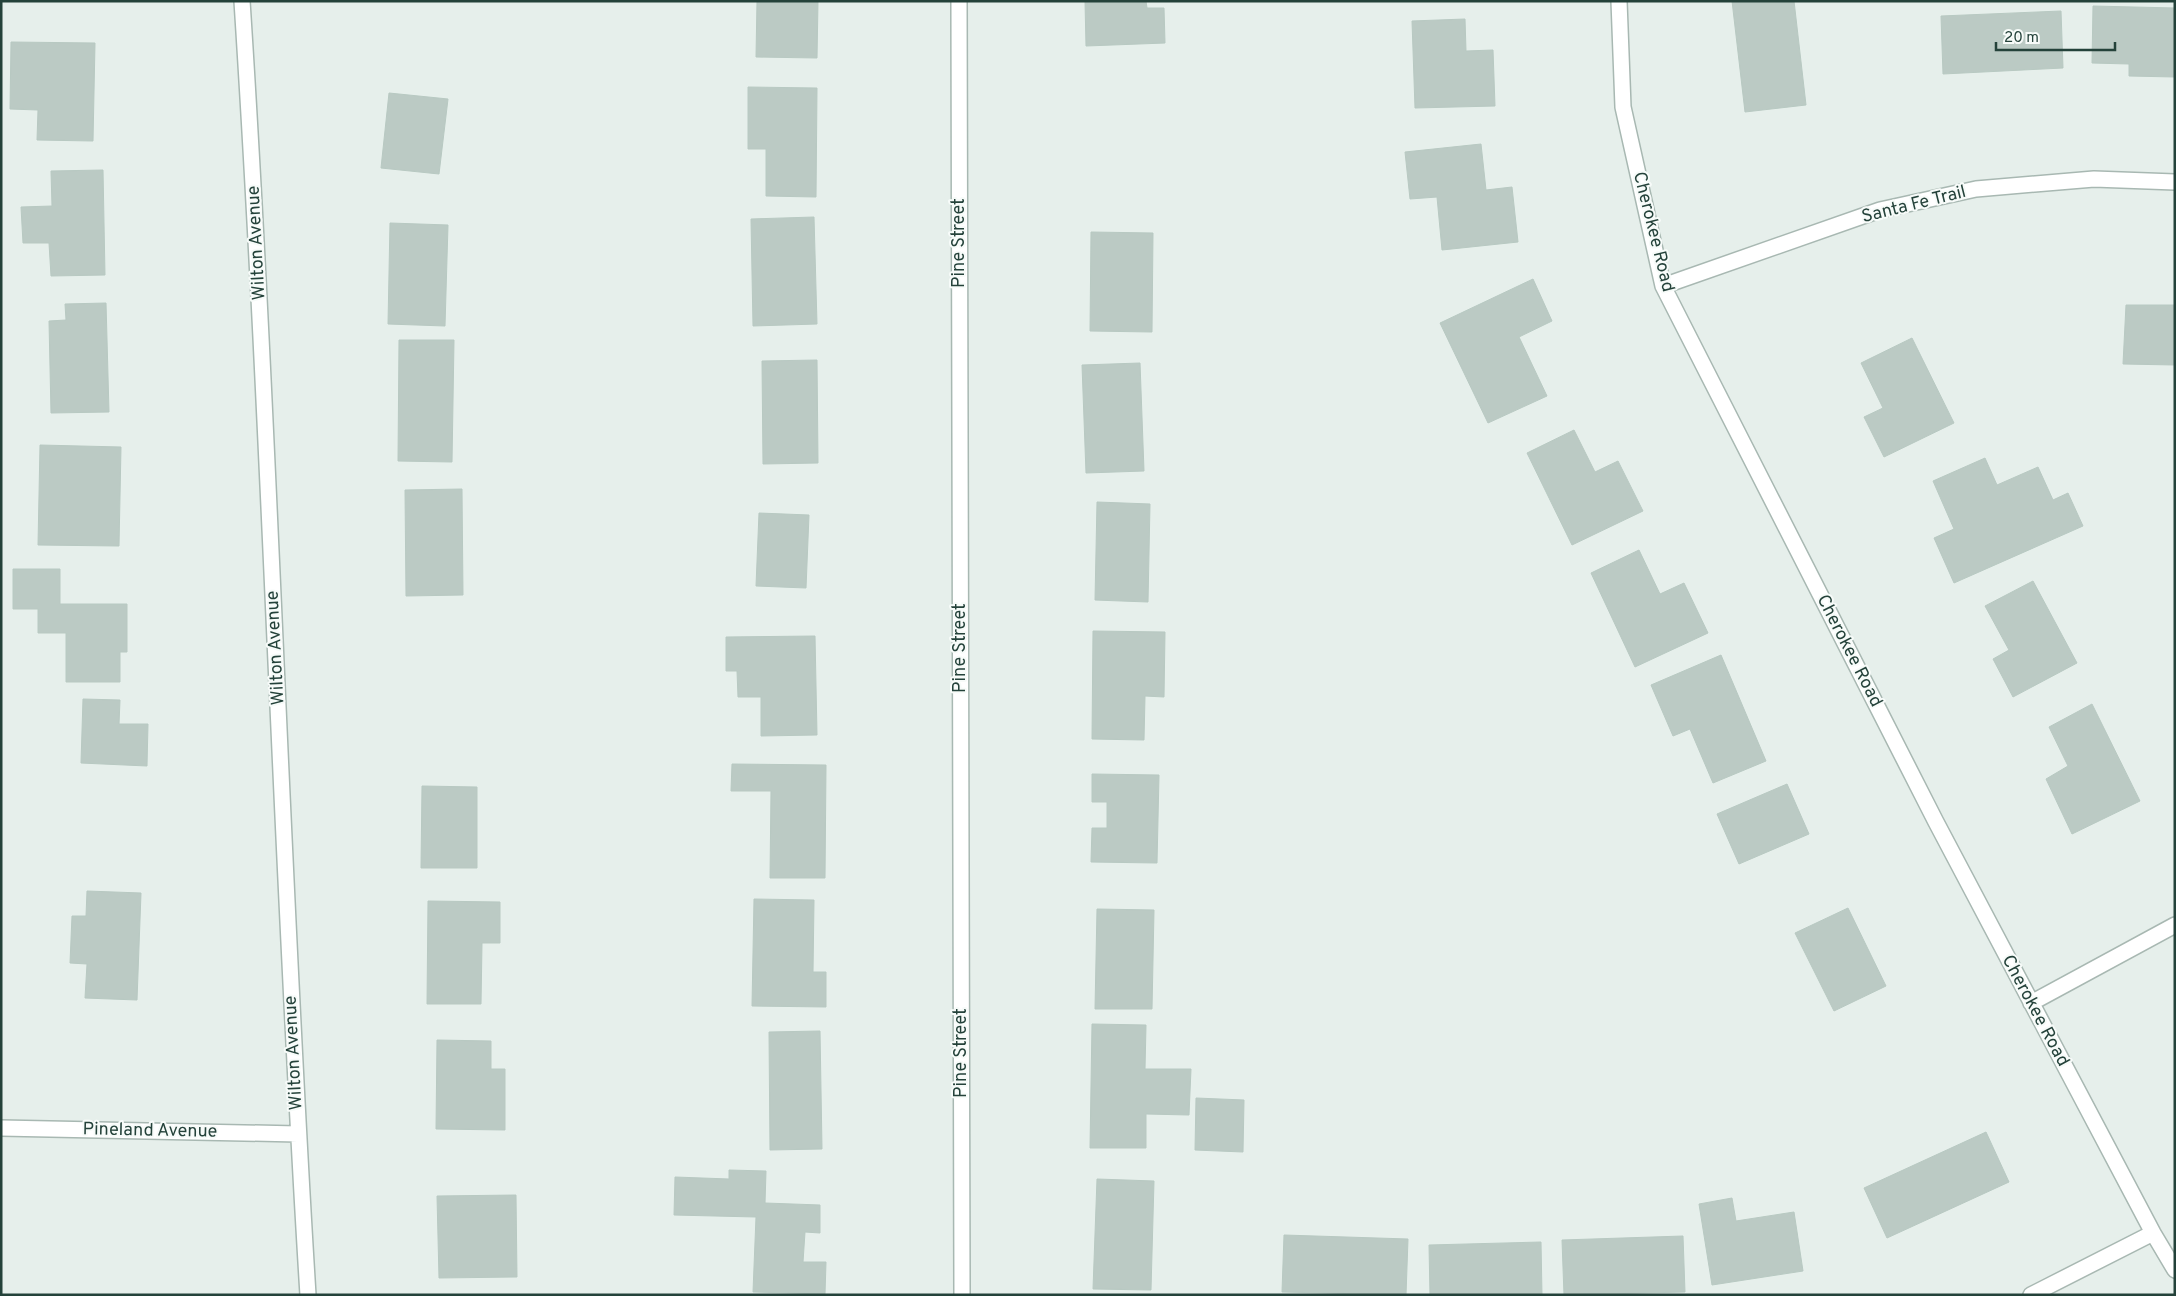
<svg xmlns="http://www.w3.org/2000/svg" width="2176" height="1296" font-family="Overpass,sans-serif">
	<style>
		.building { fill: #bbcac4; stroke: #b8c9c2 }
		.lines { fill: none; stroke-linecap: round; stroke-linejoin: round }
		.minor-casing { stroke: #a8b8b2; stroke-width: 18 }
		.minor { stroke: #fff; stroke-width: 15 }
		.labels { text-anchor: middle; dominant-baseline: central; stroke-width: 4; stroke-linejoin: round; paint-order: stroke }
		.street-label { font-size: 18px; fill: #24423a; stroke: #f7fbf9 }
	</style>
	<rect width="100%" height="100%" fill="#e6efeb"/>
	<path class="building" d="M757 1H818L817 58 756 57Z
		M1085 1H1146L1147 8H1164L1165 43 1086 46Z
		M1732 1H1794L1806 105 1745 112Z
		M2093 6 2175 8V77L2129 76V64L2092 63Z
		M2061 11 2063 68 1943 74 1941 16Z
		M1465 19 1466 51 1493 50 1495 106 1415 108 1412 21Z
		M11 42 95 43 93 141 37 140 38 110 10 109Z
		M748 87 817 88 816 197 766 196V149H748Z
		M389 93 448 99 439 174 381 168Z
		M1481 144 1486 190 1512 187 1518 242 1442 250 1437 197 1410 199 1405 152Z
		M103 170 105 275 51 276 49 243H23L21 207 52 206 51 171Z
		M814 217 817 324 753 326 751 219Z
		M390 223 448 225 445 326 388 324Z
		M1091 232 1153 233 1152 332 1090 331Z
		M1533 279 1552 321 1519 337 1547 396 1488 423 1440 323Z
		M106 303 109 412 51 413 49 321 66 320 65 304Z
		M2126 305H2175V365L2123 364Z
		M1912 338 1954 423 1884 457 1864 417 1883 408 1861 363Z
		M399 340H454L452 462 398 461Z
		M817 360 818 463 763 464 762 361Z
		M1140 363 1144 471 1086 473 1082 365Z
		M1574 430 1595 472 1618 461 1643 511 1572 545 1527 453Z
		M40 445 121 447 119 546 38 545Z
		M1985 458 1997 485 2038 467 2053 500 2068 493 2083 526 1954 583 1934 538 1954 529 1933 481Z
		M462 489 463 595 406 596 405 490Z
		M1097 502 1150 504 1148 602 1095 600Z
		M759 513 809 515 806 588 756 586Z
		M1639 550 1660 594 1684 583 1708 633 1635 667 1591 573Z
		M13 569H60V604H127V652H120V682H66V633H38V609H13Z
		M2033 581 2077 663 2013 697 1993 659 2009 650 1985 606Z
		M1093 631 1165 632 1164 697 1145 696 1144 740 1092 739Z
		M815 636 817 735 761 736V697H738L737 671H726V637Z
		M1721 655 1766 761 1713 783 1690 729 1673 736 1651 685Z
		M83 699 120 700 119 724H148L147 766 81 763Z
		M2092 704 2140 801 2072 834 2046 779 2068 766 2049 727Z
		M732 764 826 765 825 878H770L771 791H731Z
		M1092 774 1159 775 1157 863 1091 862 1092 828H1107V802H1092Z
		M1787 784 1809 834 1739 864 1717 814Z
		M422 786 477 787V868H421Z
		M87 891 141 893 137 1000 85 998 87 964 70 963 72 916H86Z
		M754 899 814 900 813 972H826V1007L752 1006Z
		M428 901 500 902V943H482L481 1004H427Z
		M1848 908 1886 986 1834 1011 1795 933Z
		M1097 909 1154 910 1152 1009H1095Z
		M1092 1024 1146 1025 1145 1069H1191L1189 1115 1146 1114V1148H1090Z
		M820 1031 822 1149 770 1150 769 1032Z
		M437 1040 491 1041V1069H505V1130L436 1129Z
		M1196 1098 1244 1100 1243 1152 1195 1150Z
		M1986 1132 2009 1182 1887 1238 1864 1188Z
		M729 1170 766 1171 765 1203 820 1205V1233L805 1232 803 1262H826L825 1294 753 1292 756 1217 674 1215 675 1177 729 1179Z
		M1097 1179 1154 1181 1151 1290 1093 1289Z
		M516 1195 517 1277 439 1278 437 1196Z
		M1732 1198 1736 1221 1794 1212 1803 1271 1712 1285 1699 1204Z
		M1284 1235 1408 1239 1406 1295 1282 1292Z
		M1683 1236 1685 1292 1564 1295 1562 1240Z
		M1541 1242 1542 1295H1430L1429 1245Z"/>
	<g class="lines">
		<defs>
			<path id="minor" d="M242 1C270 432 281 864 308 1295
				M959 1 962 1295
				M1619 1 1623 107 1663 286 1936 822 2153 1233 2175 1270
				M1663 286 1880 210 1976 189 2094 179 2175 182
				M2031 1003 2175 925
				M1 1128 298 1134
				M2031 1295 2153 1233"/>
		</defs>
		<use href="#minor" class="minor-casing"/>
		<use href="#minor" class="minor"/>
	</g>
	<g class="labels">
		<g class="street-label">
			<text transform="translate(1914 205) rotate(-14)">Santa Fe Trail</text>
			<text transform="translate(1653 232) rotate(76)">Cherokee Road</text>
			<text transform="translate(257 243) rotate(-93)">Wilton Avenue</text>
			<text transform="translate(959 243) rotate(-90)">Pine Street</text>
			<text transform="translate(276 648) rotate(-93)">Wilton Avenue</text>
			<text transform="translate(960 648) rotate(-90)">Pine Street</text>
			<text transform="translate(1849 651) rotate(63)">Cherokee Road</text>
			<text transform="translate(2035 1011) rotate(62)">Cherokee Road</text>
			<text transform="translate(294 1053) rotate(-93)">Wilton Avenue</text>
			<text transform="translate(961 1053) rotate(-90)">Pine Street</text>
			<text transform="translate(150 1131) rotate(1)">Pineland Avenue</text>
		</g>
	</g>
	<rect width="2176" height="1296" fill="none" stroke="#24423a" stroke-width="5"/>
	<path d="M1996 42v8h119v-8" fill="none" stroke="#24423a" stroke-width="2.5"/>
	<text x="2004" y="42" font-size="15" fill="#24423a" stroke="#f7fbf9" stroke-width="4" paint-order="stroke">20 m</text>
</svg>
